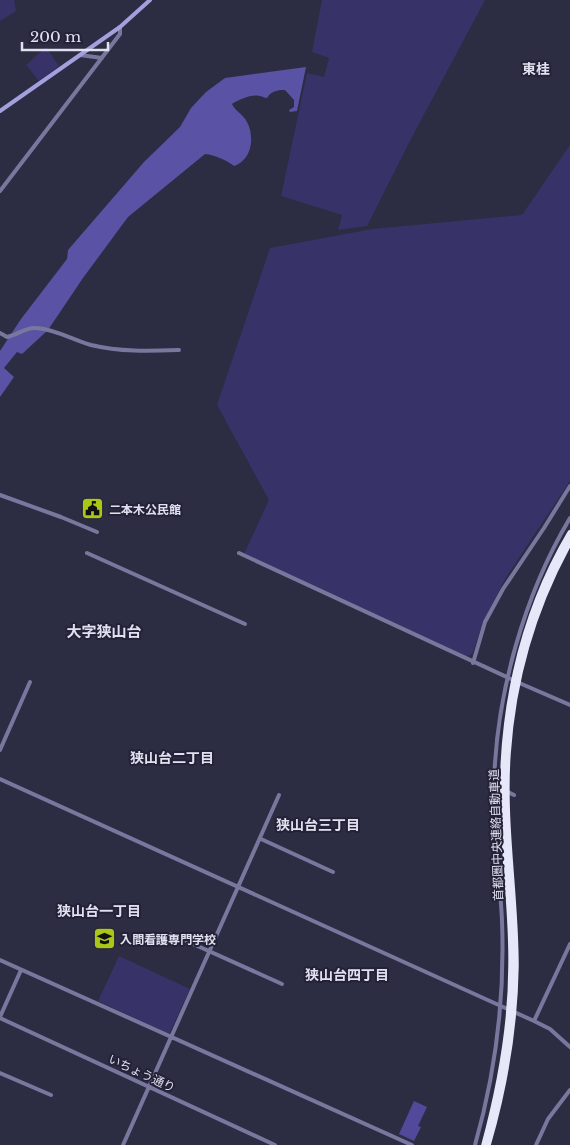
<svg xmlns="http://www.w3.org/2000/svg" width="570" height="1145" font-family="'Libre Baskerville','Noto Sans JP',serif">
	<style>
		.green { fill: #373268 }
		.forest { fill: #5a52a4 }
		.water { fill: #52499a }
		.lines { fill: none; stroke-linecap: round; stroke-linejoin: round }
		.tertiary { stroke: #78789e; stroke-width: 4 }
		.secondary { stroke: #a2a1dd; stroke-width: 4 }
		.motorway { stroke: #e7e7fa; stroke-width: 5.5 }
		.labels { text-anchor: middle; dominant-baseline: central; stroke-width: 4; stroke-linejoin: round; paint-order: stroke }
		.poi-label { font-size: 12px; font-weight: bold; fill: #e0e0ef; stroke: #232238; text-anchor: start }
		.street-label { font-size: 12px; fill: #e0e0ef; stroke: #232238 }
		.neighbourhood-label { font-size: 14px; font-weight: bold; fill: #e0e0ef; stroke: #232238 }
		.quarter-label { font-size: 15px; font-weight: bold; fill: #e0e0ef; stroke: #232238 }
	</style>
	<rect width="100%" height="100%" fill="#2c2c42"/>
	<path class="green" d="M0 0H14L16 11 0 21Z
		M322 0H485L412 137 367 226 338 230 342 215 281 196 307 73 324 77 329 58 312 52Z
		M46 47 59 66 39 81 26 65Z
		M570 145V481L505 579 482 625 473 652 470 655 465 656 244 554 269 500 217 405 270 248 372 229 522 215Z
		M119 956 190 989 169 1034 98 1001Z"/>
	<path class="forest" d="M306 67 297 111 290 112 289 110 294 107V100L285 90C277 90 271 91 267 98 264 98 262 96 259 96 252 94 238 100 232 104 235 111 244 115 247 122 255 137 252 160 234 166 226 160 215 155 205 154L128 217 83 278 48 330 22 354 17 352 4 368 14 377 0 397V351L21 319 67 259 68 250 144 162 180 127 191 108 206 92 225 78Z"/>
	<path class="water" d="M414 1101 427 1107 418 1126 421 1127 414 1141 399 1134Z"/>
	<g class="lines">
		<path class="tertiary" d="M80 55 102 58
			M0 191 120 34V27
			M0 333 7 337C18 335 25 327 36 328 55 329 73 340 91 345 120 352 149 351 179 350
			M0 495 61 517 97 532
			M87 553 245 624
			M239 553 511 679
			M473 663 485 622 503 589 544 528 570 486
			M517 682 570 705
			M0 750 30 682
			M0 779 534 1021 550 1029 570 1047
			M494 785 514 795
			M261 839 333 872
			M171 934 282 984
			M0 960 412 1145
			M0 1017 21 970
			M0 1018 275 1145
			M534 1021 570 944
			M0 1073 51 1095
			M123 1145 279 795
			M475 1145C496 1071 505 998 502 921 500 876 493 830 494 785 496 695 524 595 570 518
			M536 1145 548 1119 570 1090"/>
		<path class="secondary" d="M0 111 120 27 150 0"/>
		<path class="motorway" d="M484 1145C500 1086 511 1027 511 966 512 917 505 868 503 819 499 720 519 619 570 533
			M488 1145C505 1087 515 1027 516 966 516 895 503 825 508 754 513 680 534 607 570 542"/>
	</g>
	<defs>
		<symbol id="civic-square" viewBox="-11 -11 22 22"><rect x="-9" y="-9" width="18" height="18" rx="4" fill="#aac717" stroke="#232238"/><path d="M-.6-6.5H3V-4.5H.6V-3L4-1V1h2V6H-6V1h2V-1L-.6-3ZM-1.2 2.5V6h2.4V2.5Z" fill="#111"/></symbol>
		<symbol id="university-square" viewBox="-11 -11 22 22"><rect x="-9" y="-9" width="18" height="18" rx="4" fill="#aac717" stroke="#232238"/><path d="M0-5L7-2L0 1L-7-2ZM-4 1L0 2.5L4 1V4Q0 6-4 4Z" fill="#111"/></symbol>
	</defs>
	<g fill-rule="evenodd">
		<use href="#civic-square" x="80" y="496" width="25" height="25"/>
		<use href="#university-square" x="92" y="926" width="25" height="25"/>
	</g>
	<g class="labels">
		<g class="poi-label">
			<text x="109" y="509">二本木公民館</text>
			<text x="120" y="939">入間看護専門学校</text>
		</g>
		<g class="street-label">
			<text transform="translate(496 835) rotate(-92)">首都圏中央連絡自動車道</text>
			<text transform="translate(142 1073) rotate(25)">いちょう通り</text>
		</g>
		<g class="neighbourhood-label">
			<text x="536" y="69">東桂</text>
			<text x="172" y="758">狭山台二丁目</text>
			<text x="318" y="825">狭山台三丁目</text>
			<text x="99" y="911">狭山台一丁目</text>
			<text x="347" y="975">狭山台四丁目</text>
		</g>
		<g class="quarter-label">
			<text x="104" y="631">大字狭山台</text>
		</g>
	</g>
	<path d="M22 42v8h86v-8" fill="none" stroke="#e0e0ef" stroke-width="2.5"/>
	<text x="30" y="42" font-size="15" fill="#e0e0ef" stroke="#232238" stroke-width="4" paint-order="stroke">200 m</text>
</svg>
